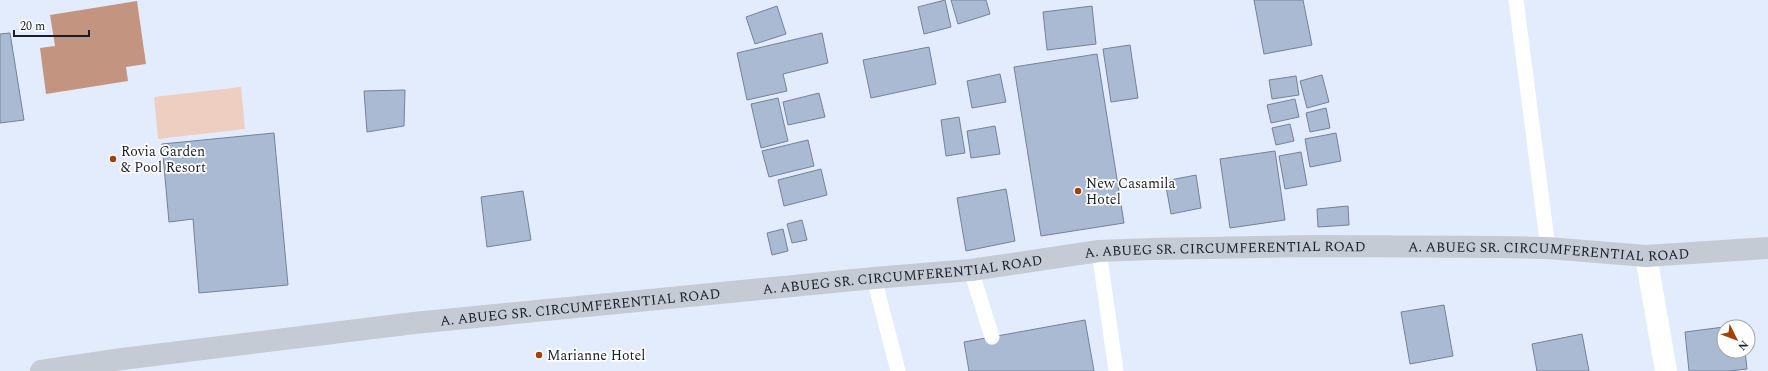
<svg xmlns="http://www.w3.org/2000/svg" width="1768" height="371" font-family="Spectral,serif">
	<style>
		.green { fill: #edcec0 }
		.water { fill: #c39480 }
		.building { fill: #abbad3; stroke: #738299 }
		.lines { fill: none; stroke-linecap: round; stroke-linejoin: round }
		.lane { stroke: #fff; stroke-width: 15 }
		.street { stroke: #fff; stroke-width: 22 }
		.secondary { stroke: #c4cbd5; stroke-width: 22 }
		.poi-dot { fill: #a24000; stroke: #fff; stroke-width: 1.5 }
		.labels { text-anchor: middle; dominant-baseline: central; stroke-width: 3.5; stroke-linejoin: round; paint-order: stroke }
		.poi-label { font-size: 14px; fill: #191f28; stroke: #fff; text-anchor: start }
		.street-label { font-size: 14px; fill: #191f28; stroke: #fff }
	</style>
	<rect width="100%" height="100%" fill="#e3ecfc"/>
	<path class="green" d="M241 87 245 129 158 139 154 97Z"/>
	<path class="water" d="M137 1 146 64 126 67 128 81 46 94 40 48 55 46 50 15Z"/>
	<path class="building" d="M945 0 951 27 924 34 918 7Z
		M951 0H986L990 14 958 24Z
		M1254 0H1303L1312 45 1264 54Z
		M777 6 786 34 755 44 746 17Z
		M1092 6 1096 44 1047 50 1043 12Z
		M10 33 24 120 0 123V34Z
		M822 33 828 63 783 74 787 91 747 100 737 53Z
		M1130 45 1138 98 1111 102 1103 49Z
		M929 47 936 84 871 98 863 60Z
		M1097 54 1124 223 1041 236 1014 67Z
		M1000 74 1006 102 972 108 967 81Z
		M1322 75 1329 102 1307 108 1300 81Z
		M1296 76 1299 95 1272 99 1269 80Z
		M405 90 404 126 367 132 364 91Z
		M819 93 825 117 788 125 783 102Z
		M778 98 788 141 761 148 751 104Z
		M1295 99 1299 117 1271 123 1267 105Z
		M1326 108 1330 128 1310 132 1306 113Z
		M959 117 965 153 946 156 941 120Z
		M1290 124 1294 141 1276 145 1272 128Z
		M995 126 1000 154 971 158 967 131Z
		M274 133 288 285 199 293 193 219 169 222 162 144Z
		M1336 133 1341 161 1310 167 1305 139Z
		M808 140 814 166 769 177 762 151Z
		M1275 151 1285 220 1230 228 1220 159Z
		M1301 152 1307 185 1285 189 1279 156Z
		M821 169 827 195 784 206 778 180Z
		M1196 175 1201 208 1171 214 1165 181Z
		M1006 189 1015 241 966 251 957 198Z
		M523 191 531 240 487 247 481 197Z
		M1348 206 1349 225 1318 227 1317 209Z
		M802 220 807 240 792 243 787 224Z
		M783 229 788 251 772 255 767 233Z
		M1444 305 1453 356 1410 364 1401 312Z
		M1085 320 1094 371H969L964 342Z
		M1724 327V351H1745L1747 369 1729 371H1689L1685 332Z
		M1582 334 1589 371H1537L1532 344Z"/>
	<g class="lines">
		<path class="lane" d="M1516 0 1548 248
			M1099 251 1116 371
			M971 270 992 337
			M874 278 898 371"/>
		<path class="street" d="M1646 256 1666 371"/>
		<path class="secondary" id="s1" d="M41 371 122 359 414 323 874 278 971 270 1099 251 1152 249 1315 246 1499 247 1548 248 1646 256 1768 248"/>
	</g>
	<g class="poi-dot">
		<circle cx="113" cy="159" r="4"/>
		<circle cx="1078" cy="191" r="4"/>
		<circle cx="539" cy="355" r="4"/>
	</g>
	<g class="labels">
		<g class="poi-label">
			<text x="121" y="151">Rovia Garden<tspan x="121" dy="16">&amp; Pool Resort</tspan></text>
			<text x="1086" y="183">New Casamila<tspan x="1086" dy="16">Hotel</tspan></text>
			<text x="547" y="355">Marianne Hotel</text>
		</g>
		<g class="street-label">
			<text stroke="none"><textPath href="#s1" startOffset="1191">A. ABUEG SR. CIRCUMFERENTIAL ROAD</textPath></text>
			<text stroke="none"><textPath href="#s1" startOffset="1515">A. ABUEG SR. CIRCUMFERENTIAL ROAD</textPath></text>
			<text stroke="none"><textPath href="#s1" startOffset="867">A. ABUEG SR. CIRCUMFERENTIAL ROAD</textPath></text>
			<text stroke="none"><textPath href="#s1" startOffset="543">A. ABUEG SR. CIRCUMFERENTIAL ROAD</textPath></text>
		</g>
	</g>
	<g transform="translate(1736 339) rotate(132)"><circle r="19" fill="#ffffff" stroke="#a3a5a9"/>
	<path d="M0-3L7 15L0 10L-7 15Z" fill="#a24000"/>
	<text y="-6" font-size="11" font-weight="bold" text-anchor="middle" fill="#191f28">N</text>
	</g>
	<path d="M14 30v6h75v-6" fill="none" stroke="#191f28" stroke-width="2"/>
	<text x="20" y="30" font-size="12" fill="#191f28" stroke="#ffffff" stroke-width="3" paint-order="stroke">20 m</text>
</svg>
